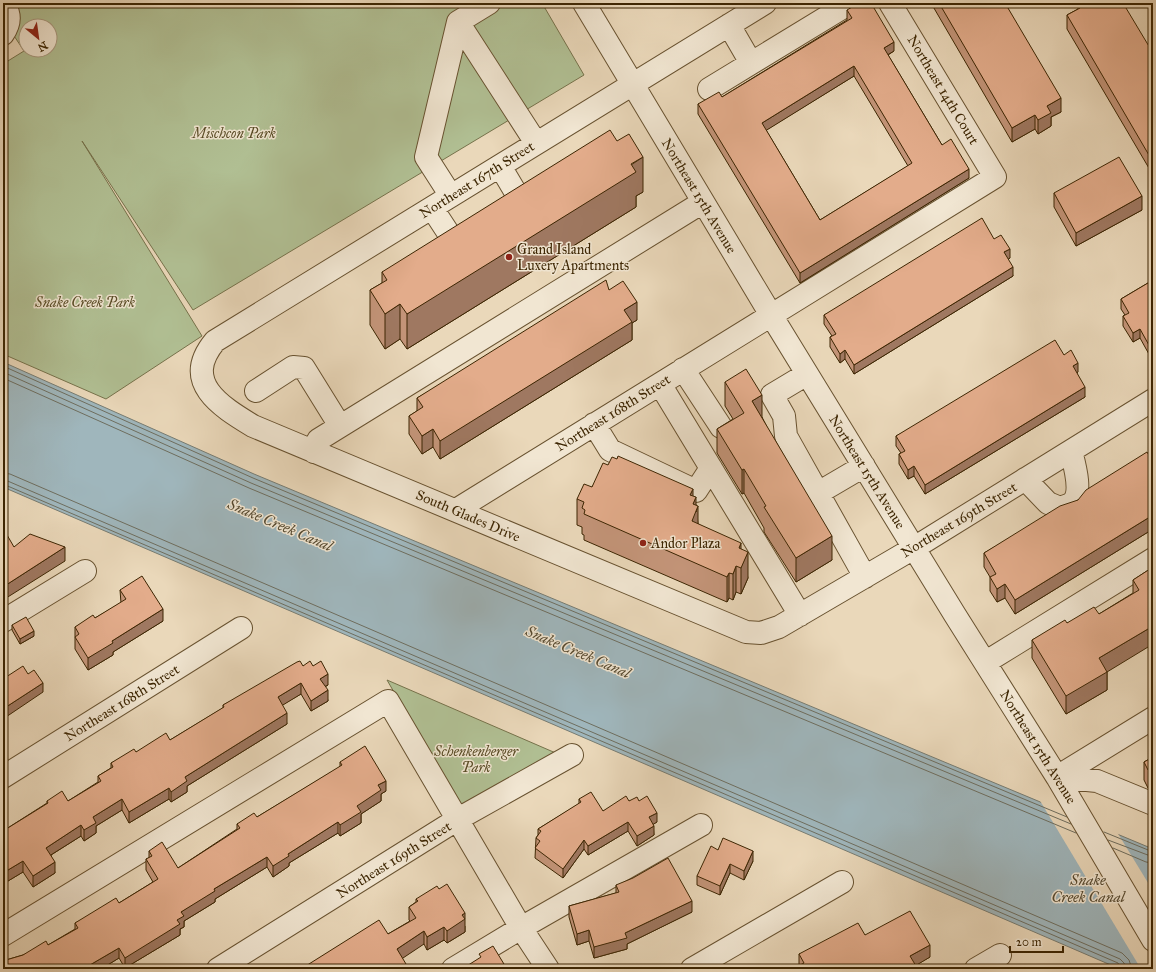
<svg xmlns="http://www.w3.org/2000/svg" width="1156" height="972" font-family="'IM FELL Great Primer',serif">
	<style>
		.green { fill: #b1c094; stroke: #76724b; fill-rule: evenodd }
		.water { fill: #9fb6bc; stroke: #777c72 }
		.pier { fill: #ead8ba }
		.lines { fill: none; stroke-linecap: round; stroke-linejoin: round }
		.shore { stroke: #6e6e5f; stroke-width: 1 }
		.minor-casing { stroke: #685230; stroke-width: 24 }
		.minor { stroke: #f1e6d2; stroke-width: 22 }
		.wall { fill: #c39478; stroke: #3c2502; fill-rule: evenodd }
		.shaded-wall { fill: #9f7861; stroke: #3c2502 }
		.building { fill: #e3ac8b; stroke: #3c2502; fill-rule: evenodd }
		.poi-dot { fill: #8f2418; stroke: #f1e6d2; stroke-width: 1.5 }
		.labels { text-anchor: middle; dominant-baseline: central; stroke-width: 3; stroke-linejoin: round; paint-order: stroke }
		.street-label { font-size: 14px; fill: #3c2502; stroke: #f1e6d2 }
		.park-label { font-size: 14px; font-style: italic; fill: #594c26; stroke: #f1e6d2 }
		.poi-label { font-size: 14px; fill: #3c2502; stroke: #f1e6d2; text-anchor: start }
		.water-label { font-size: 15px; font-style: italic; fill: #554930; stroke: #f1e6d2 }
	</style>
	<rect width="100%" height="100%" fill="#ead8ba"/>
	<filter id="stains"><feTurbulence type="fractalNoise" baseFrequency=".005" numOctaves="4"/><feColorMatrix values="0 0 0 0 .2 0 0 0 0 .09 0 0 0 0 .02 0 0 0 .5 -.17"/></filter>
	<radialGradient id="worn" r=".72"><stop offset=".6" stop-color="#630" stop-opacity="0"/><stop offset="1" stop-color="#630" stop-opacity=".3"/></radialGradient>
	<path class="green" d="M3 3H542L584 75 193 310 82 141 202 336 106 399 3 354V64L24 51 3 19ZM26 26H50V50H26Z
		M387 680 558 754 462 810Z"/>
	<path class="water" d="M3 362 254 474 1153 849V969H1120L3 487Z"/>
	<path class="pier" d="M1039 799 1117 832 1153 891V969H1141Z"/>
	<g class="lines">
		<path class="shore" d="M3 366 253 478 1067 817
			M3 372 251 483 1071 824
			M3 378 249 488 1076 833
			M3 473 10 474 1122 953 1129 960 1132 969
			M3 479 1120 959 1124 963 1126 969
			M3 484 1118 963 1121 969
			M1104 832 1153 852
			M1108 840 1153 857
			M1113 848 1146 862 1153 863"/>
		<defs>
			<path id="minor" d="M584 3 771 315 955 615 1057 777 1153 940
				M765 3 215 341C181 382 220 406 253 426L746 632 761 633 779 627 914 548 1153 400
				M458 22 489 3
				M729 25 751 63
				M3 34C10 24 11 14 3 3
				M709 89 850 3
				M500 166 516 193 515 206 505 215
				M451 196 426 157 458 22 536 143
				M432 208 449 234 457 239 474 234
				M683 369 721 427
				M807 374 772 395 784 416 786 436 865 577
				M660 384 800 615
				M256 391 293 367 304 368 340 426
				M594 424 610 450 696 491 711 468
				M314 452 318 440 703 202
				M1025 479 1048 503 1060 508C1063 507 1069 505 1072 503 1083 493 1074 463 1071 451
				M818 493 864 466
				M456 510 995 177 890 3
				M3 621 85 571
				M986 662 1153 559
				M3 777 241 628
				M1057 777 1153 718
				M1057 777 1097 781 1153 804
				M3 935 388 701 521 928 548 969
				M218 969 458 819 572 755
				M453 969 521 928 701 825
				M692 969 842 882
				M976 969 1000 955"/>
		</defs>
		<use href="#minor" class="minor-casing"/>
		<use href="#minor" class="minor"/>
	</g>
	<path class="wall" d="M931 3H1005L1061 112 1051 117V126L1038 134 1035 129 1012 142Z
		M1078 4 1153 53V175L1067 29V15L1078 9Z
		M847 10 894 51 888 55 942 145 969 178 800 283 698 114V104L722 97 847 20ZM854 76 908 166 820 220 766 130Z
		M643 192 636 196V207L407 349 400 339 385 349 370 325V290L382 283V272Z
		M1054 193 1142 210 1076 246 1054 207Z
		M994 239 1010 258 1008 259 1013 276 854 374 845 359 840 363 830 347V337L832 336 824 324V315Z
		M1153 280V355L1150 356 1140 338 1133 342 1123 326V316L1125 315 1121 309V299Z
		M609 290 637 320 632 323V340L440 459 433 447 422 454 409 434V416L417 411V398Z
		M1064 355 1078 372 1077 373 1085 397 925 494 914 476 908 479 899 464V454L901 453 896 446V436Z
		M725 382 762 417 832 560 796 582 764 532V528L744 493 742 494 717 453V429L733 419 725 406Z
		M1153 462V529L1015 614 1005 598 997 602 990 591V577L984 567V553L1078 500Z
		M608 465 693 496 696 505 698 524 741 549 748 578 741 594 736 592 733 600 729 598 727 602 584 540V535L582 534V527L577 525V499L592 487Z
		M1153 567 1107 672V690L1066 714 1032 658V640L1067 623 1099 614 1133 593V580Z
		M120 590 163 621 113 652V655L88 670 75 649V627L95 618 121 603Z
		M12 625 34 636 20 644 12 630Z
		M303 666H313L328 685 325 687 328 701 311 711 301 694 282 705 287 724 187 786V792L171 802 169 799 129 823 122 810 96 826V833L84 841 81 836 51 855 55 873 33 887 23 872 3 884V831L47 803V801H68L98 782V776L111 768V763L136 752 170 740 223 708V705Z
		M1153 757V790L1148 788 1144 780V762Z
		M340 762 386 791 381 794V801L361 814V823L340 836 338 833 289 863V866L273 877 267 867 215 899V902L184 921V927L180 929V935L125 968 119 958 101 969H6V960L23 955 48 945 75 929V923L119 903 153 882 146 870V859L149 858V851L178 868 237 829V824L257 817 340 767Z
		M579 799 603 811 629 801H639L657 822 653 824 654 835 637 846 628 831 588 855 584 849 563 878 535 858 536 838 538 835V829L579 804Z
		M718 850 753 861 744 880 730 873 720 895 697 885V876Z
		M616 885 692 912 627 944V949L594 958 589 941 577 945 569 917V906L616 893Z
		M416 899 465 926V932L447 943 444 940 427 950 424 944 388 934 410 921 409 920V907L416 902Z
		M865 935 930 957 916 965V969L799 965V954Z"/>
	<path class="shaded-wall" d="M894 42V51L884 57V48Z
		M854 66V76L762 133V123Z
		M1061 98V112L1051 117V126L1038 134V120L1047 106Z
		M1035 115V129L1012 142V128Z
		M643 157V192L636 196V207L407 349V314Z
		M969 169V178L800 283V273Z
		M1142 196V210L1076 246V233Z
		M1010 249V258L1004 262V252Z
		M1013 267V276L854 374V365Z
		M637 302V320L632 323V340L440 459V441L624 310Z
		M400 304V339L385 349V314Z
		M1140 329V338L1133 342V333Z
		M1153 345V355L1150 356V347Z
		M845 350V359L840 363V354Z
		M1078 363V372L1073 376V366Z
		M1085 387V397L925 494V485Z
		M762 395V419L752 401Z
		M433 429V447L422 454V436Z
		M914 466V476L908 479V470Z
		M744 469V493L742 494V470Z
		M693 489V515L690 495Z
		M696 497V512L698 506V532L692 521 693 504Z
		M1153 515V529L1015 614V600Z
		M832 536V560L796 582V558Z
		M741 543V567L748 552V578L741 594V568L739 548Z
		M65 547V561L3 600V587Z
		M736 566V592L733 600V574Z
		M729 573V598L727 602V577Z
		M1005 584V598L997 602V589Z
		M163 609V621L113 652V655L88 670V658L112 641Z
		M1153 626V644L1107 672V690L1066 714V696L1099 658Z
		M34 631V636L20 644V639Z
		M328 674V685L320 689V679Z
		M43 683V692L3 719V709Z
		M301 683V694L278 708V697Z
		M328 690V701L311 711V701Z
		M287 713V724L187 786V792L171 802V792L185 777Z
		M386 781V791L381 794V801L361 814V823L340 836V825L357 806 378 785Z
		M169 788V799L129 823V812Z
		M122 799V810L96 826V833L84 841V830L93 817Z
		M657 813V822L649 827V817Z
		M338 822V833L289 863V866L273 877V866L288 854Z
		M628 822V831L588 855V846Z
		M81 825V836L46 858V848Z
		M654 826V835L637 846V836Z
		M584 840V849L563 878V869Z
		M753 851V861L744 880V871Z
		M267 857V867L215 899V902L184 921V927L180 929V935L125 968V958L181 912 214 889Z
		M23 861V872L3 884V873Z
		M55 862V873L33 887V876Z
		M730 864V873L720 895V886Z
		M692 901V912L627 944V949L594 958V947L625 933Z
		M465 913V932L447 943V931L462 915Z
		M444 927V940L427 950V937Z
		M589 930V941L577 945V934Z
		M424 931V944L397 962V949Z
		M930 945V957L910 969V956Z
		M119 948V958L101 969H83Z"/>
	<path class="building" d="M859 3H871L894 42 884 48 942 145 951 139 969 169 800 273 698 104 719 92 722 97 852 18 847 10ZM854 66 912 163 820 220 762 123Z
		M939 3H1005L1061 98 1047 106 1051 113 1038 120 1035 115 1012 128Z
		M1079 3H1123L1153 53V162L1067 15 1080 8 1078 4Z
		M610 130 617 141 629 134 643 157 631 164 636 172 407 314 400 304 385 314 370 290 387 280 382 272Z
		M1119 157 1142 196 1076 233 1054 193Z
		M982 218 994 239 1001 235 1010 249 1004 252 1013 267 854 365 845 350 840 354 830 337 836 334 824 315Z
		M606 280 609 290 623 281 637 302 624 310 632 322 440 441 433 429 422 436 409 416 423 407 417 398Z
		M1153 280V345L1150 347 1140 329 1133 333 1123 316 1129 313 1121 299Z
		M1055 340 1064 355 1071 350 1078 363 1073 366 1085 387 925 485 914 466 908 470 899 454 905 451 896 436Z
		M746 369 762 395 752 401 832 536 796 558 764 507 766 506 744 469 742 470 717 429 744 413 725 382Z
		M1147 452 1153 462V515L1015 600 1005 584 997 589 990 577 996 574 984 553 1060 506 1078 500 1086 490Z
		M618 456 693 489 690 495 696 497 693 504 698 506 692 521 741 543 739 548 748 552 741 568 736 566 733 574 729 573 727 577 584 514 585 510 582 508 584 502 577 499 584 484 592 487 603 463 608 465 612 457 617 459Z
		M3 528 14 547 30 534 65 547 3 587Z
		M1153 567V626L1099 658 1107 672 1066 696 1032 640 1065 620 1067 623 1094 607 1099 614 1139 590 1133 580Z
		M142 576 163 609 112 641 113 643 88 658 75 637 79 634 75 627 93 615 95 618 126 599 120 590Z
		M26 617 34 631 20 639 12 625Z
		M300 661 303 666 310 661 313 666 321 661 328 674 320 679 328 690 311 701 301 683 278 697 287 713 185 777 187 781 171 792 169 788 129 812 122 799 93 817 96 823 84 830 81 825 46 848 55 862 33 876 23 861 3 873V831L48 803 47 801 62 791 68 801 101 781 98 776 113 767 111 763 134 749 136 752 166 733 170 740 224 707 223 705 297 662Z
		M23 666 28 674 34 670 43 683 3 709V679Z
		M365 746 386 781 378 785 381 790 357 806 361 812 340 825 338 822 288 854 289 856 273 866 267 857 214 889 215 891 181 912 184 916 177 920 180 924 125 958 119 948 83 969H8L6 960 23 955 46 941 48 945 78 928 75 923 116 898 119 903 158 879 146 859 152 856 149 851 162 842 178 868 240 828 237 824 254 813 257 817 342 765 340 762Z
		M1153 757V772L1148 770 1144 762Z
		M591 792 603 811 626 796 629 801 637 797 639 801 647 796 657 813 649 817 654 826 637 836 628 822 588 846 584 840 563 869 535 848 540 841 536 838 541 831 538 829 581 802 579 799Z
		M723 838 753 851 744 871 730 864 720 886 697 876 711 846 718 850Z
		M668 858 692 901 625 933 627 938 594 947 589 930 577 934 569 906 619 892 616 885 633 878Z
		M447 884 465 913 462 915 465 919 447 931 444 927 427 937 424 931 397 949 409 969H301L379 920 388 934 416 918 409 907 418 901 416 899 437 886 439 889Z
		M910 911 930 945 910 956 916 966 912 969H792L804 963 799 954 858 923 865 935Z
		M493 946 507 969H462L481 957 479 954Z"/>
	<g class="poi-dot">
		<circle cx="509" cy="257" r="4"/>
		<circle cx="643" cy="543" r="4"/>
	</g>
	<g class="labels">
		<g class="street-label">
			<text transform="translate(943 90) rotate(59)">Northeast 14th Court</text>
			<text transform="translate(477 180) rotate(-32)">Northeast 167th Street</text>
			<text transform="translate(699 196) rotate(59)">Northeast 15th Avenue</text>
			<text transform="translate(613 413) rotate(-32)">Northeast 168th Street</text>
			<text transform="translate(867 472) rotate(58)">Northeast 15th Avenue</text>
			<text transform="translate(468 516) rotate(23)">South Glades Drive</text>
			<text transform="translate(959 520) rotate(-31)">Northeast 169th Street</text>
			<text transform="translate(122 703) rotate(-32)">Northeast 168th Street</text>
			<text transform="translate(1038 747) rotate(58)">Northeast 15th Avenue</text>
			<text transform="translate(394 860) rotate(-32)">Northeast 169th Street</text>
		</g>
		<g class="park-label">
			<text x="234" y="133">Mischcon Park</text>
			<text x="85" y="302">Snake Creek Park</text>
			<text x="476" y="751">Schenkenberger<tspan x="476" dy="16">Park</tspan></text>
		</g>
		<g class="poi-label">
			<text x="517" y="249">Grand Island<tspan x="517" dy="16">Luxery Apartments</tspan></text>
			<text x="651" y="543">Andor Plaza</text>
		</g>
		<g class="water-label">
			<text transform="translate(280 525) rotate(23)">Snake Creek Canal</text>
			<text transform="translate(578 652) rotate(23)">Snake Creek Canal</text>
			<text x="1088" y="880">Snake<tspan x="1088" dy="17">Creek Canal</tspan></text>
		</g>
	</g>
	<rect width="1156" height="972" fill="none" stroke="#ead8ba" stroke-width="16"/>
	<rect x="4" y="4" width="1148" height="964" fill="none" stroke="#3c2502" stroke-width="2"/>
	<rect x="8" y="8" width="1140" height="956" fill="none" stroke="#3c2502"/>
	<g transform="translate(38 38) rotate(151)"><circle r="19" fill="#f1e6d2" stroke="#a9997f"/>
	<path d="M0-3L7 15L0 10L-7 15Z" fill="#8f2418"/>
	<text y="-6" font-size="11" font-weight="bold" text-anchor="middle" fill="#3c2502">N</text>
	</g>
	<path d="M1010 946v6h53v-6" fill="none" stroke="#3c2502" stroke-width="2"/>
	<text x="1016" y="946" font-size="12" fill="#3c2502" stroke="#f1e6d2" stroke-width="3" paint-order="stroke">20 m</text>
	<rect width="100%" height="100%" filter="url(#stains)"/>
	<rect width="100%" height="100%" fill="url(#worn)"/>
</svg>
